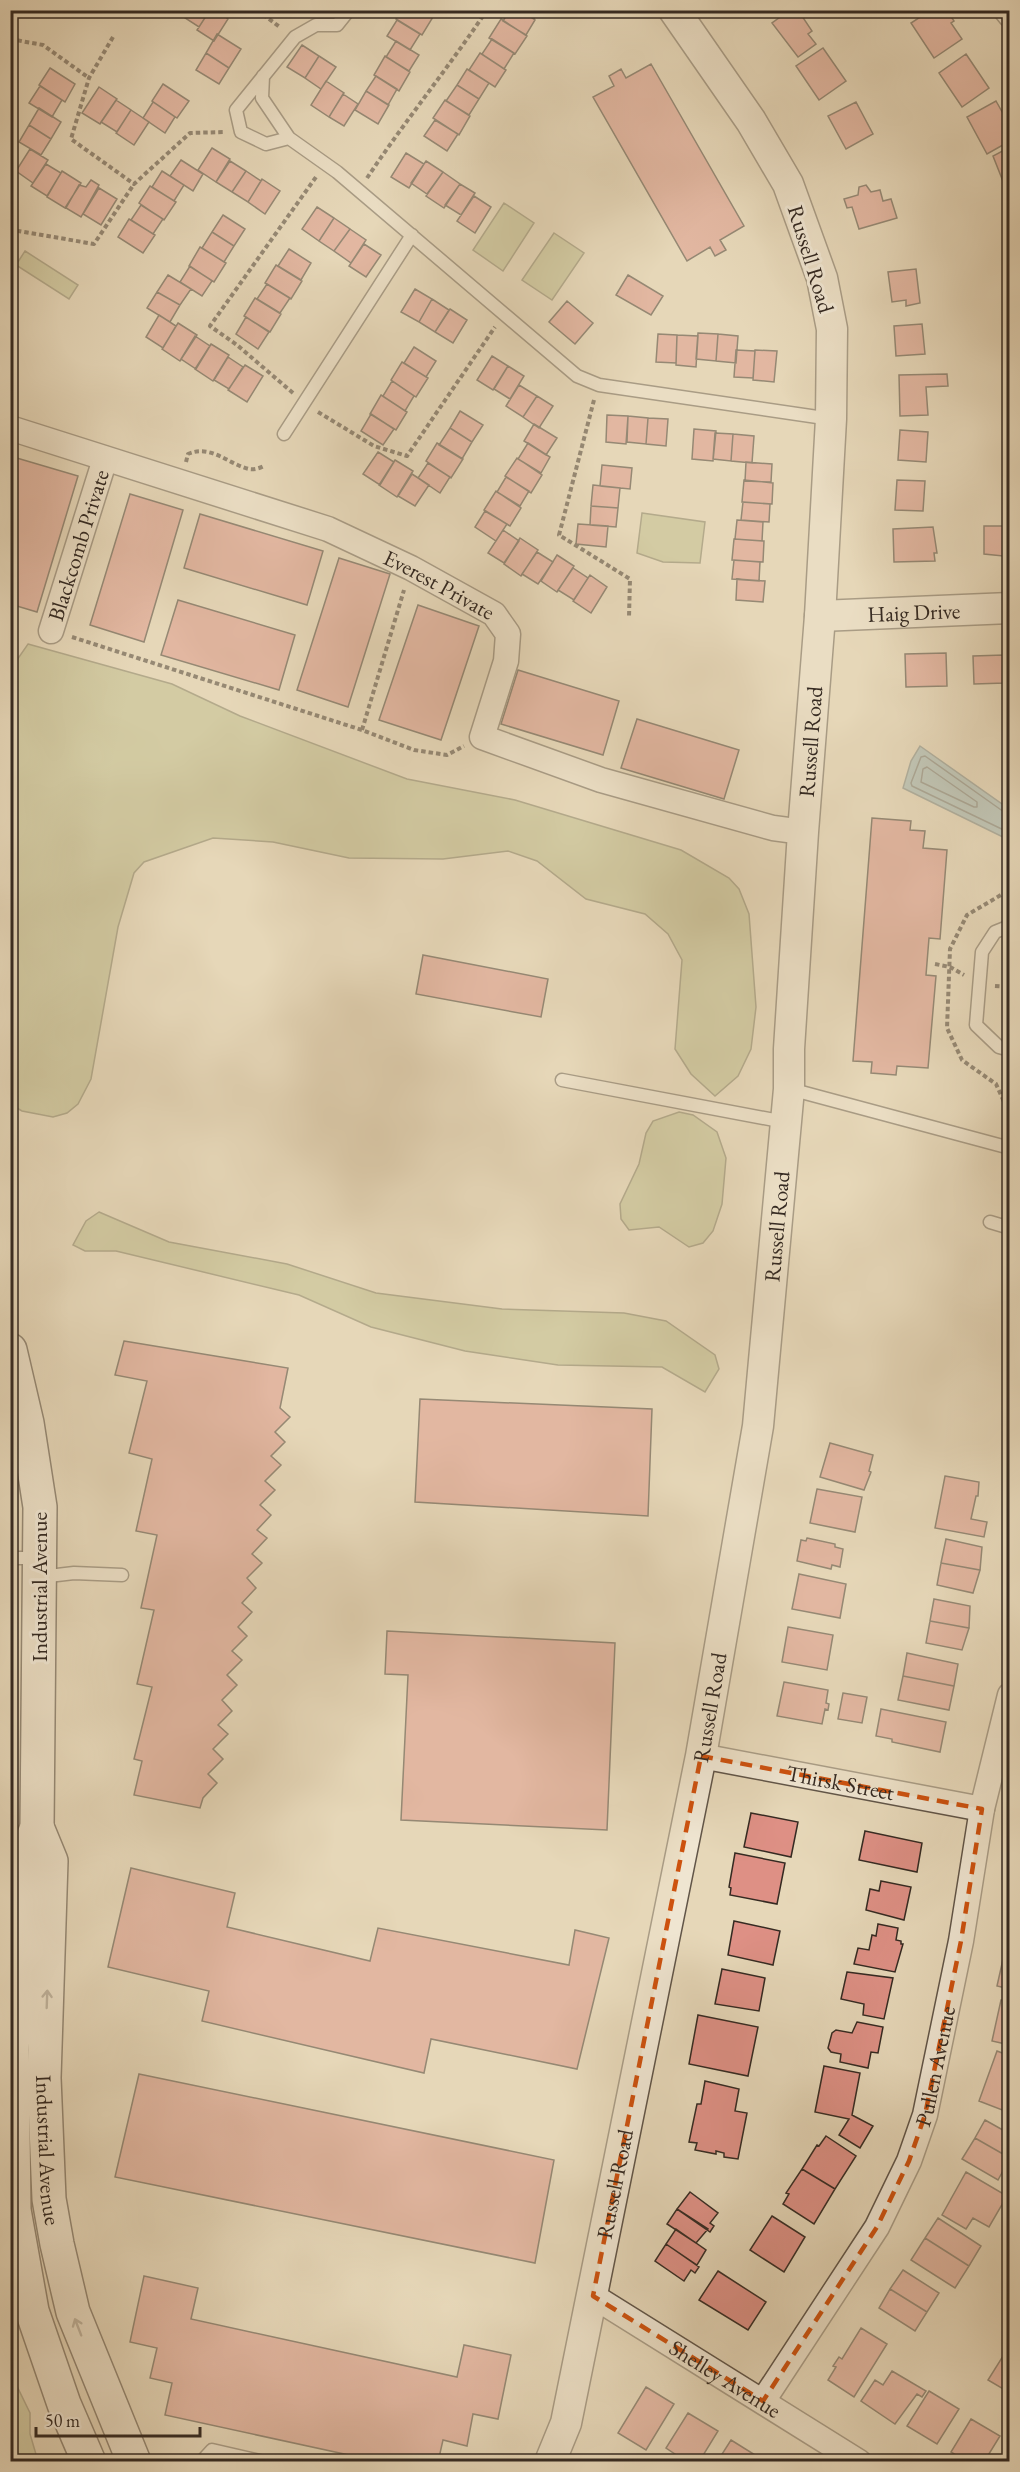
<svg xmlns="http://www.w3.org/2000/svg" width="1020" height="2472" font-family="'EB Garamond',serif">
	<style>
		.green { fill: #bcbc8a; stroke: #787356; stroke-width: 1.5 }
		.water { fill: #9ab7b9; stroke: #727f7d; stroke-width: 1.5 }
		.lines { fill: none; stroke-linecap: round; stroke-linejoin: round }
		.shore { stroke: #68706e; stroke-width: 1.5 }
		.building { fill: #de9085; stroke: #352a22; stroke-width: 1.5 }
		.service-casing { stroke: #615548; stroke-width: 15 }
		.minor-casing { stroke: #615548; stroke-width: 27 }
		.tertiary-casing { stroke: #615548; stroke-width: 33 }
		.secondary-casing { stroke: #352a22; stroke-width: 36 }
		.path { stroke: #352a22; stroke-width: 4; stroke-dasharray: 4.5 3; stroke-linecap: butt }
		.service { stroke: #efe5d1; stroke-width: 12 }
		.minor { stroke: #efe5d1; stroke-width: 24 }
		.tertiary { stroke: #efe5d1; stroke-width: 30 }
		.secondary { stroke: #efe5d1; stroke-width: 33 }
		.oneway { stroke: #92887a }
		.marked { fill: none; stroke: #cd520f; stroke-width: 4.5; stroke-dasharray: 12 8; stroke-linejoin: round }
		.labels { text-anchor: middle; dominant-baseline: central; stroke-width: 6; stroke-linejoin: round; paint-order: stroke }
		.street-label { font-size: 22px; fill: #352a22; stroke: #efe5d1 }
	</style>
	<rect width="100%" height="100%" fill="#e6d7b8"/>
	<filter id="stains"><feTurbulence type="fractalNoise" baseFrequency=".00333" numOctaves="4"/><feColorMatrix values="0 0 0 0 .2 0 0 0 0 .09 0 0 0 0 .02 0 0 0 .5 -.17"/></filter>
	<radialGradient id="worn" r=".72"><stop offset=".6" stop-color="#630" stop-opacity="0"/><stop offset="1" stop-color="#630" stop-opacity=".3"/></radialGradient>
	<path class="green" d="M504 203 534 223 503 271 473 250Z
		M554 233 584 253 552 300 522 280Z
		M25 251 78 285 69 299 16 265Z
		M642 513 705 522 700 563 663 562 637 553Z
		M28 644 172 684 240 716 407 779 515 800 681 850 729 878 739 889 749 914 756 1007 751 1049 738 1076 715 1096 691 1074 675 1049 682 960 668 934 645 914 586 899 537 861 508 851 443 859 349 858 273 842 213 838 144 862 134 873 118 927 91 1079 78 1104 67 1113 53 1117 22 1111 10 1104V670Z
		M679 1112 693 1115 717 1132 726 1158 722 1204 713 1231 703 1243 689 1247 659 1227 629 1230 621 1219 620 1204 639 1164 646 1133 653 1121Z
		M99 1212 169 1242 287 1264 376 1293 502 1309 624 1313 666 1321 715 1355 719 1369 705 1392 662 1367 558 1365 465 1351 371 1327 299 1295 116 1251H85L73 1245 86 1221Z
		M11 2359 14 2380 30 2413V2434L38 2461H13L11 2454Z"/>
	<path class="water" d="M920 746 1009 809V840L903 788 911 761Z"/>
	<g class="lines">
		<path class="shore" d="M927 767 977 802V807H974L921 782 923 769Z
			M1010 813 1004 812 925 756 921 757 911 783 912 786 1010 833"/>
	</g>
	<path class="building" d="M185 10H210L199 27 182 16Z
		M210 10H216L228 19 214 41 197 30Z
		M402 10H423L433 17 422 35 396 19Z
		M510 10H520L535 20 526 35 503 21Z
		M520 10H539L534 19Z
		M790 10H798L812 31 808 34 816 44 798 57 772 23Z
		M954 10 957 15 952 18 954 21 951 23 962 39 934 58 911 23 925 14 924 10Z
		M501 19 527 36 515 54 489 38Z
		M397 20 420 34 410 50 387 36Z
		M217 34 241 49 229 68 206 53Z
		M492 39 514 53 504 69 482 54Z
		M396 41 419 55 409 71 386 57Z
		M302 45 319 56 305 78 287 67Z
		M823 48 846 81 819 100 796 66Z
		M206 53 229 68 219 84 196 70Z
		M480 53 506 70 495 87 469 70Z
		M966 54 989 88 962 107 939 73Z
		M319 56 336 67 321 89 305 78Z
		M385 56 410 72 399 91 374 75Z
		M651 64 744 226 720 240 726 250 715 256 710 247 687 261 593 97 614 86 609 76 621 69 626 78Z
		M50 68 75 84 65 102 39 85Z
		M467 69 489 83 479 99 457 85Z
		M376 76 397 89 388 105 366 91Z
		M326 81 344 93 329 117 311 105Z
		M163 84 189 101 177 118 152 101Z
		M457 85 479 99 469 115 446 101Z
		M40 86 62 100 52 117 29 103Z
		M99 87 117 99 100 124 82 113Z
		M366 91 389 105 378 124 355 110Z
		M343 94 358 104 344 126 329 117Z
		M116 100 131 110 117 132 101 122Z
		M445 100 470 116 459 135 433 118Z
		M996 101 1010 126V141L987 154 967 117Z
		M153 102 175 117 165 133 143 118Z
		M856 102 873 134 846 149 828 116Z
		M39 108 61 122 51 139 29 125Z
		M131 110 149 122 134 145 116 133Z
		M435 120 458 134 447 151 424 136Z
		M29 125 51 139 41 155 19 142Z
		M1010 147V199L993 156Z
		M212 148 230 159 216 182 198 170Z
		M30 149 48 160 33 183 16 171Z
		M406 153 424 164 409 188 391 177Z
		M181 160 203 174 193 191 170 176Z
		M230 161 246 171 232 192 216 182Z
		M426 161 443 172 427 194 411 183Z
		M46 164 61 173 47 196 31 186Z
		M62 171 81 183 65 208 47 197Z
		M162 171 184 185 174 201 152 187Z
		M246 171 261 181 248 202 232 192Z
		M443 172 460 184 444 208 426 196Z
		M262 179 280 191 265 214 248 202Z
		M91 180 99 185 81 217 66 208 79 185 86 187Z
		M460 184 475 193 461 215 445 205Z
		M866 185 871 192 880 190 883 201 891 199 897 218 859 229 852 207 847 208 844 199 858 195 859 187Z
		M150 186 176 202 164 220 139 203Z
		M99 188 117 199 101 225 83 214Z
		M474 196 491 207 475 233 457 221Z
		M141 205 163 219 153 234 131 220Z
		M317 207 334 218 319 241 302 229Z
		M223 215 245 229 234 246 212 232Z
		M334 218 350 229 334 251 319 241Z
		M129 219 155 235 143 253 118 237Z
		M350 229 366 240 351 263 334 251Z
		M212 232 234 246 224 262 202 248Z
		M364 244 381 255 366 277 349 266Z
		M200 247 226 263 214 282 189 266Z
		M289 249 311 263 301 280 278 266Z
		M276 265 302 281 291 299 265 283Z
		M190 266 212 281 202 296 180 282Z
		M916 269 920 303 906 306V300L892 302 888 272Z
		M168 275 191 289 180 305 157 292Z
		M628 275 663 296 651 315 616 295Z
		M267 284 290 298 280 313 257 299Z
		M415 289 432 299 419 322 401 312Z
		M157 292 180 305 170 322 147 308Z
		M255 298 281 314 270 332 244 316Z
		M432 299 449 310 435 332 419 322Z
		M567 301 593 323 575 344 549 322Z
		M450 309 467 320 453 343 435 332Z
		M159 315 176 326 163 348 146 337Z
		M246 317 269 332 258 349 236 334Z
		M178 323 197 335 180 361 162 349Z
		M922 324 925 354 896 356 894 326Z
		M698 333 718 334 716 361 696 359Z
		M658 334 677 335 676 363 656 362Z
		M718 334 738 336 736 363 716 361Z
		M677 335 698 336 696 367 676 365Z
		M195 336 210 346 196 369 181 359Z
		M211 344 229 355 213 381 195 369Z
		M414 347 436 361 426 377 404 363Z
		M736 350 755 351 753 378 734 377Z
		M755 350 777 351 774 382 753 380Z
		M492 356 508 366 493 390 477 380Z
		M228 357 243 367 229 389 214 380Z
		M402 362 428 378 416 397 391 380Z
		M245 365 263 376 247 402 228 390Z
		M508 366 524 376 510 399 494 389Z
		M947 374 948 386 926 387 928 415 900 416 899 375Z
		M392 381 414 396 405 411 383 396Z
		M519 385 537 396 523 417 506 406Z
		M381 395 407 412 396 430 370 414Z
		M537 396 553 406 539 428 523 417Z
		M460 411 483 425 472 442 450 428Z
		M371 414 394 429 383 445 361 431Z
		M607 415 628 416 626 444 606 442Z
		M628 416 648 418 646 444 627 442Z
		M648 418 668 419 666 446 646 444Z
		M534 424 557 438 546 455 524 441Z
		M450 428 472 442 462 459 439 445Z
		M694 429 716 431 713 461 692 459Z
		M900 430 928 432 926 462 898 460Z
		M715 433 733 434 731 461 713 459Z
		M733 434 754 436 752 463 731 461Z
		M437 443 463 459 451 478 426 461Z
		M528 443 550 457 541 473 518 459Z
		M378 452 394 462 380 485 363 474Z
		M10 456 78 476 37 612 10 604Z
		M517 458 542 475 531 493 505 476Z
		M395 460 413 471 397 497 379 485Z
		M746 462 772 464 771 482 745 481Z
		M428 463 450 477 440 493 418 478Z
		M602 465 632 468 630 489 600 486Z
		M412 474 429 485 415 506 398 496Z
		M506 477 529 491 520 506 497 492Z
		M744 480 773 483 772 504 742 502Z
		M897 480 925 481 923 511 895 510Z
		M593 485 620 488 618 508 591 506Z
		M496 491 521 508 510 526 484 510Z
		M130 494 183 510 144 642 90 625Z
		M743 502 770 504 769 522 741 520Z
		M591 506 618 508 616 527 590 525Z
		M485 511 507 524 496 541 475 527Z
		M200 514 323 551 307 605 184 568Z
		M737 520 763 522 762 541 735 539Z
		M578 524 608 526 606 547 576 544Z
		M984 526H1010V553H1003V556L984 554Z
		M933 527 937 553H934L935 561 894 562 893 529Z
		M503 530 519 541 504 563 488 553Z
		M520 538 538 550 521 576 504 564Z
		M734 539 764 541 763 562 732 560Z
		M537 552 553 562 538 584 522 574Z
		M557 555 574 566 557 592 541 581Z
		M339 558 390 574 348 707 297 690Z
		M734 560 760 562 759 581 732 579Z
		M573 568 588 578 574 600 558 590Z
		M590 575 607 587 591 613 573 601Z
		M737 579 765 581 763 602 736 600Z
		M178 600 295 635 279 690 161 655Z
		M418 605 479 626 441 740 379 720Z
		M946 653 947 686 906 687 905 654Z
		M1004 655 1005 683 974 684 973 656Z
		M518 670 619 701 603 755 501 724Z
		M637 719 739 750 724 799 621 768Z
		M872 818 911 821 910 830 925 831 923 848 947 850 940 939 929 938 926 975 936 976 928 1068 897 1066 896 1075 871 1073 872 1062 853 1061Z
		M423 955 548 979 541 1017 416 994Z
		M124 1341 288 1368 280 1408 290 1417 275 1432 285 1442 271 1456 281 1465 265 1481 275 1490 260 1505 271 1515 257 1530 267 1538 252 1554 262 1563 247 1578 256 1588 242 1603 252 1612 238 1627 247 1636 232 1651 242 1660 227 1675 237 1685 222 1700 232 1711 218 1725 228 1734 213 1749 223 1759 208 1774 217 1783 203 1798 200 1808 134 1795 142 1761 134 1759 152 1687 137 1684 154 1610 141 1608 157 1535 136 1531 152 1459 129 1453 147 1381 115 1375Z
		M420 1399 652 1409 648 1516 415 1502Z
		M830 1443 873 1455 869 1471 871 1472 864 1490 820 1477Z
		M945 1476 979 1482 978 1496H976L971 1519 987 1522 984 1537 935 1528Z
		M817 1489 862 1497 855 1532 810 1523Z
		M807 1538 835 1544V1547L843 1549 840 1567 832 1565 831 1569 797 1561 801 1540 806 1541Z
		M946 1539 982 1547 980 1570 941 1563Z
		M941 1563 980 1570 973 1593 937 1585Z
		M799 1574 846 1584 840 1618 792 1609Z
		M934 1599 970 1606 969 1628 930 1621Z
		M930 1621 969 1628 962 1650 926 1643Z
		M788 1627 833 1635 827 1670 782 1662Z
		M387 1631 615 1643 607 1830 401 1820 408 1675 385 1674Z
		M907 1653 958 1664 954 1686 903 1676Z
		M903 1676 954 1686 949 1710 898 1700Z
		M784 1682 828 1690 826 1703 829 1704 828 1710 825 1709 822 1724 777 1716Z
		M843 1693 867 1697 862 1723 838 1719Z
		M881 1709 946 1722 940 1752 892 1742V1739L876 1736Z
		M751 1813 798 1822 791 1857 744 1847Z
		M865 1831 922 1843 917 1872 859 1860Z
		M735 1853 785 1863 777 1904 730 1895 731 1888 729 1887Z
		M131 1868 235 1893 227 1927 370 1961 378 1928 569 1965 575 1930 609 1938 577 2069 431 2039 424 2073 202 2021 209 1991 108 1967Z
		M881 1881 911 1887 904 1920 866 1910 870 1889 879 1891Z
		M734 1921 780 1931 773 1965 728 1955Z
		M878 1924 898 1928 896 1940 901 1941V1944H903L895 1972 854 1964 858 1948 869 1950 872 1935 876 1936Z
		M1006 1946 1010 1947V1989L997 1986Z
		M722 1969 765 1978 759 2011 715 2004Z
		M847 1972 893 1978 884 2019 863 2015 864 2004 841 1999Z
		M1001 2000 1010 2001V2045L992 2041Z
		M698 2015 758 2027 748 2076 689 2064Z
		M857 2022 883 2027 878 2053 871 2052 868 2068 840 2062 841 2054 831 2052 828 2048 832 2033 836 2030 852 2033Z
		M997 2051 1010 2056V2113L979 2101Z
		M824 2066 860 2073 852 2115 873 2126 860 2148 839 2135 849 2119 815 2112Z
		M139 2074 554 2160 535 2263 115 2177Z
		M705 2081 739 2089 735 2111 747 2113 738 2159 724 2157V2153L716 2151V2154L695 2150 697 2143 689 2142 697 2104H701Z
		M985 2120 1010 2134V2158L975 2138Z
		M826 2136 856 2156 835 2189 802 2169 817 2145 819 2146Z
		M975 2138 1010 2158 998 2180 962 2159Z
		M802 2169 835 2189 814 2224 783 2204 789 2194 786 2193Z
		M966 2172 1007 2196 989 2227 973 2218 966 2229 942 2215Z
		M690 2192 718 2213 710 2223 714 2226 710 2232 677 2209Z
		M677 2209 708 2229 696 2243 667 2224Z
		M772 2216 805 2237 784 2272 750 2250Z
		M938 2218 981 2246 969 2266 925 2238Z
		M676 2229 706 2250 697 2265 666 2244Z
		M925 2238 969 2266 955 2288 911 2260Z
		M666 2244 699 2267 695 2273 691 2270 684 2281 655 2261Z
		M903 2270 939 2293 927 2312 890 2289Z
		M718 2271 766 2302 748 2330 699 2300Z
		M144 2276 198 2288 191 2319 457 2377 464 2345 511 2355 498 2419 473 2414 467 2446 443 2440 438 2462H381L165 2415 172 2383 150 2378 157 2348 130 2342Z
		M890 2289 927 2312 915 2331 879 2308Z
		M861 2328 887 2344 854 2397 828 2380 836 2367 833 2366 839 2357 842 2359Z
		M1010 2352V2393L988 2380 1003 2356 1006 2358Z
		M892 2371 926 2391 922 2397 917 2394 895 2424 861 2401 875 2380 883 2385Z
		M646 2387 674 2404 646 2450 618 2433Z
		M929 2391 959 2409 937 2444 907 2426Z
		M688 2413 718 2431 699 2462H687L666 2448Z
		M971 2419 1000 2436 984 2462H967L951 2452Z
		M731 2440 760 2458 758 2462H717Z"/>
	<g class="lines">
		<defs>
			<path id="service" d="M349 10 337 25H316L295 37 236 110 241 132 266 144 289 138 337 172 577 376 599 385 831 419
				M263 76 262 98 289 138
				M284 434 412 235
				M1010 926 995 932 982 952 976 1025 999 1047 1010 1050
				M562 1080 785 1122
				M790 1089 1010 1148
				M990 1222 1010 1228
				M10 1558H39
				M40 1577 74 1573 122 1575
				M179 2462H185
				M201 2462 212 2450 264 2462"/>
			<g id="minor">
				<path d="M1006 10 1010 15"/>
				<path id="s1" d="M10 428 328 529 411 568 494 614 508 634 506 661 482 737 601 780 773 828 803 832"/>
				<path id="s2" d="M51 631 105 459"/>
				<path id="s3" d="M701 1756 982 1809"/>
				<path id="s4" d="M593 2296 859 2462"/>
				<path id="s5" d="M763 2401 877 2227 909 2161 925 2115 961 1941 982 1809 1010 1695"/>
			</g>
			<g id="tertiary">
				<path id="s6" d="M820 616 1010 608"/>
				<path id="s7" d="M550 2462 566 2423 701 1756 758 1426 789 1089V1049L803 832 820 616 831 419 832 329 822 278 788 184 751 121 674 10"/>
			</g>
			<g id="secondary">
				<path d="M10 1350 27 1423 40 1507 37 1827 25 1860 12 2050 14 2210 32 2311 64 2404 89 2462"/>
				<path id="s8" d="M37 1827 51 1861 44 2078 49 2199 57 2244 73 2312 134 2462"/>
			</g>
		</defs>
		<use href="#service" class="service-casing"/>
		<use href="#minor" class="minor-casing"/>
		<use href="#tertiary" class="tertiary-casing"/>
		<use href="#secondary" class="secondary-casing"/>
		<path class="path" d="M257 10 281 28
			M77 14 79 10
			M113 37 89 78 71 139 134 184 190 133 225 132
			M10 39 43 45 89 78
			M367 178C405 121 449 67 487 10
			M10 232 13 230 94 244 134 184
			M293 393 237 345 210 326 316 177
			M594 400 559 535 630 579 629 617
			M318 412 374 446 407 456 495 327
			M186 462 188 454C211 444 228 464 249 469 254 470 260 468 264 466
			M72 637 362 730 414 750 447 755 464 746
			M362 730 404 590
			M1010 900 1006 892 967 915 950 949 947 1028 962 1060 996 1084 1010 1115
			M935 964 950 967 964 975
			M995 986 1010 987"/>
		<use href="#service" class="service"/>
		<use href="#minor" class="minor"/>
		<use href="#tertiary" class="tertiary"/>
		<use href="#secondary" class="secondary"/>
	</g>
	<defs><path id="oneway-shaft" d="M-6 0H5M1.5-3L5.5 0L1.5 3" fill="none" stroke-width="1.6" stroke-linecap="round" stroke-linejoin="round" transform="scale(1.5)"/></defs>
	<g class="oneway">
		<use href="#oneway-shaft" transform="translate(47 1999) rotate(-88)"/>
		<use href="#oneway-shaft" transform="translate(78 2327) rotate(-111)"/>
	</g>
	<path d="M0 0H1020V2472H0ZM701 1756 982 1809 961 1941 925 2115 909 2161 877 2227 763 2401 593 2296Z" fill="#e6d7b8" fill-opacity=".55" fill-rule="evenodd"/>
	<path class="marked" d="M701 1756 982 1809 961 1941 925 2115 909 2161 877 2227 763 2401 593 2296Z"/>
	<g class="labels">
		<g class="street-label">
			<text transform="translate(811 259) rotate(73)">Russell Road</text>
			<text stroke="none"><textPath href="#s2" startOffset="90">Blackcomb Private</textPath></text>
			<text stroke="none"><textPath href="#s1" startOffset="458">Everest Private</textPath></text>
			<text stroke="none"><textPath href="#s6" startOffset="94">Haig Drive</textPath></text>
			<text stroke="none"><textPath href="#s7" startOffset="1744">Russell Road</textPath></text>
			<text stroke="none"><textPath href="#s7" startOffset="1258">Russell Road</textPath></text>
			<text transform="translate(39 1587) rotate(-90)">Industrial Avenue</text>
			<text stroke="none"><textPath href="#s7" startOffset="772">Russell Road</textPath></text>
			<text stroke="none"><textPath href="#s3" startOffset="142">Thirsk Street</textPath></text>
			<text stroke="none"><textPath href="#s5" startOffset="380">Pullen Avenue</textPath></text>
			<text stroke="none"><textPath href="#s8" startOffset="326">Industrial Avenue</textPath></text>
			<text stroke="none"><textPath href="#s7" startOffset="286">Russell Road</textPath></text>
			<text stroke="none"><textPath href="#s4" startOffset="156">Shelley Avenue</textPath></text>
		</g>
	</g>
	<rect width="1020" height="2472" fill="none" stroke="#e6d7b8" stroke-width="36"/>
	<rect x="12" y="12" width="996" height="2448" fill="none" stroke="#352a22" stroke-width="3"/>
	<rect x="18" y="18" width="984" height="2436" fill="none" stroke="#352a22" stroke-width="1.5"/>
	<path d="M36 2427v9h164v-9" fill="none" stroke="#352a22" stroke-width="3"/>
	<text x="45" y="2427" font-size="18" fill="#352a22" stroke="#efe5d1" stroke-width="4.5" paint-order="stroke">50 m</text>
	<rect width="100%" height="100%" filter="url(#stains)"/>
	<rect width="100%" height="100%" fill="url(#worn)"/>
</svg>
